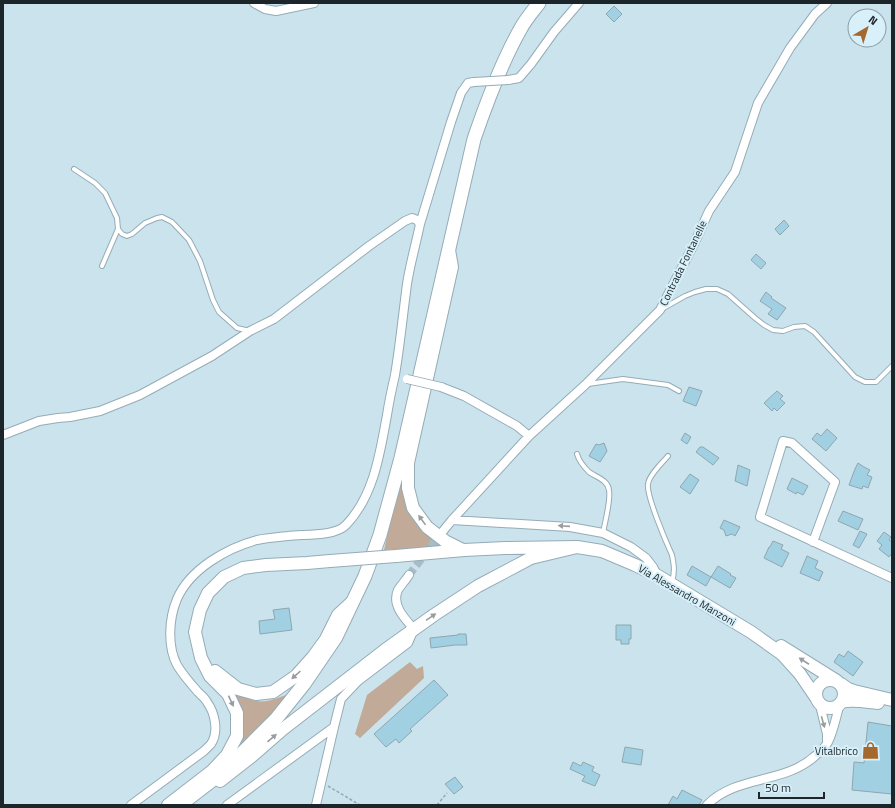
<svg xmlns="http://www.w3.org/2000/svg" width="895" height="808" font-family="'Titillium Web',sans-serif">
	<style>
		.green { fill: #c1aa97 }
		.building { fill: #a2d0e3; stroke: #8ea6af }
		.lines { fill: none; stroke-linecap: round; stroke-linejoin: round }
		.street-tunnel { stroke: #a7bdc6; stroke-width: 8; stroke-dasharray: 8 4; stroke-linecap: butt }
		.lane-casing { stroke: #95acb6; stroke-width: 6 }
		.street-casing { stroke: #95acb6; stroke-width: 10 }
		.secondary-casing { stroke: #95acb6; stroke-width: 14 }
		.primary-casing { stroke: #95acb6; stroke-width: 15 }
		.path { stroke: #94a8b1; stroke-width: 1.5; stroke-dasharray: 3 2; stroke-linecap: butt }
		.lane { stroke: #fff; stroke-width: 4 }
		.street { stroke: #fff; stroke-width: 8 }
		.secondary { stroke: #fff; stroke-width: 12 }
		.primary { stroke: #fff; stroke-width: 13 }
		.street-bridge-casing { stroke: #95acb6; stroke-width: 10; stroke-linecap: butt }
		.secondary-bridge-casing { stroke: #95acb6; stroke-width: 14; stroke-linecap: butt }
		.street-bridge { stroke: #fff; stroke-width: 8 }
		.secondary-bridge { stroke: #fff; stroke-width: 12 }
		.oneway { fill: #999d9f }
		.labels { text-anchor: middle; dominant-baseline: central; stroke-width: 4; stroke-linejoin: round; paint-order: stroke }
		.street-label { font-size: 11px; fill: #1c2529; stroke: #d7f0fa }
		.poi-label { font-size: 11px; fill: #1c2529; stroke: #d7f0fa; text-anchor: end }
	</style>
	<rect width="100%" height="100%" fill="#cae3ed"/>
	<path class="green" d="M401 476 406 499 414 519 432 538 443 545 442 548 384 550Z
		M410 662 417 669 423 666 424 678 360 738 355 734 367 695Z
		M293 692 241 749 237 748 234 698 238 694C243 696 250 700 256 701 268 703 281 697 293 692Z"/>
	<path class="building" d="M614 6 622 14 614 22 606 14Z
		M784 220 789 226 780 235 775 229Z
		M756 254 766 263 761 269 751 260Z
		M766 292 772 297 771 298 786 308 777 320 768 314 772 309 760 301Z
		M689 387 702 391 696 406 683 401Z
		M777 391 783 396 780 399 785 403 777 411 774 408 772 411 764 403Z
		M827 429 837 438 826 451 812 439 817 433 821 436Z
		M685 433 691 437 687 444 681 440Z
		M604 443 607 451 600 462 589 456 596 444 599 445Z
		M700 447H703L719 458 713 465 696 452Z
		M858 463 864 467 870 470 867 475 872 477 868 488 863 486 862 489 849 485 855 469Z
		M738 465 750 470 747 486 735 481Z
		M690 474 699 480 690 494 680 487Z
		M792 478 808 486 803 495 797 492 796 494 787 489Z
		M843 511 863 519 858 530 838 521Z
		M724 520 740 527 735 536 732 534 726 536 724 530 720 528Z
		M860 531 867 534 859 548 853 545Z
		M884 532 891 537 889 540 892 542V553L889 557 879 549 882 545 877 541Z
		M773 541 783 545 781 549 789 553 782 567 764 558 769 547H770Z
		M807 556 818 561 815 568 823 572 819 581 800 573Z
		M692 566 711 577 706 586 687 575Z
		M718 566 731 574 730 575 736 578 730 588 711 577Z
		M289 608 292 630 260 634 259 621 275 619 273 610Z
		M616 625H631V639H629V644H621V640H616Z
		M458 634H466L467 645H455L431 648 430 638 458 635Z
		M848 651 863 662 853 676 834 662 839 654 844 657Z
		M434 680 448 695 410 729 412 731 399 743 396 739 386 747 374 734Z
		M868 722 892 726V794L852 790 854 762 864 763Z
		M625 747 643 750 641 765 622 762Z
		M573 762 581 766 583 762 594 767 592 771 600 775 595 786 582 781 585 776 570 769Z
		M455 777 463 787 454 794 445 784Z
		M682 790 702 800 699 805H668L673 796 677 799Z"/>
	<g class="lines">
		<path class="street-tunnel" d="M409 575 441 533"/>
		<defs>
			<path id="lane" d="M74 169 95 183 105 193 117 218 118 229 102 266
				M118 229 122 234 127 236 132 234 145 223 157 218 162 217 172 222 189 240 200 261 213 300 219 312 237 328 250 331
				M662 309 685 296 695 292 706 289H717L728 294 755 318 764 325 773 330 783 331 794 327 805 326 814 332 855 377 865 382H876L892 366
				M588 384 623 379 668 385 679 391
				M577 454C579 461 584 467 589 472 596 477 608 480 609 490 611 501 605 521 603 533
				M668 456C662 463 649 475 648 484 646 495 666 542 672 555 674 565 675 571 672 582"/>
			<path id="street" d="M254 3 265 9 276 11 314 3
				M508 80 519 78 531 64 554 32 579 3
				M420 224 451 122 461 93 468 83 474 82
				M441 387 464 396 517 426 529 436
				M3 435 39 421 58 418 70 417 100 411 140 395 212 356 250 331 274 319 369 246 405 221 412 218 417 220 420 224C416 244 410 264 407 284 403 314 400 345 395 375 392 388 389 402 387 415 380 453 374 496 346 525 334 537 304 534 288 536 278 537 267 538 257 540 227 548 190 569 177 599 169 618 167 646 177 665 183 675 190 683 198 692 201 695 205 698 207 702 215 713 219 732 211 744 209 746 206 749 204 751L131 805
				M452 520 570 527 603 533 631 547 646 558 653 567 657 575
				M443 531 452 520 529 436 585 385 660 310 694 244 709 211 735 172 758 103 790 48 815 14 827 3
				M813 542 835 482 792 443 783 441 760 517 892 578
				M819 701 827 734V743
				M227 805 334 727 341 699 358 681 408 643 414 629C405 619 391 605 398 590 401 585 406 580 409 575
				M316 805 334 727
				M707 805C736 775 785 784 815 756 820 752 825 747 828 742 834 730 836 716 840 704"/>
			<path id="secondary" d="M449 250 452 267 408 463V488L413 508 427 527 445 541 463 550
				M396 556 464 550 505 548 577 547 602 551 635 565 658 576 751 632 782 654 800 674 817 699
				M781 646 837 681
				M215 671 238 689 256 694 273 692 296 676 313 657 326 639 338 615 351 603
				M816 694a14 14 0 1 1 28 0a14 14 0 1 1-28 0Z
				M841 684 848 689 854 691 892 700
				M841 702C853 699 866 702 878 703
				M220 781 252 756 283 729 385 650 434 615 478 586 531 558 577 547
				M168 805 212 771 227 755 237 736V713L228 694 210 676 201 658 195 632 200 610 208 593 224 577 243 568 266 565 307 563 330 561"/>
			<path id="primary" d="M180 805 215 778 243 752 276 719 304 684 336 637 365 576 380 535 401 458 474 139C487 101 501 63 521 28 526 19 533 11 539 3"/>
		</defs>
		<use href="#lane" class="lane-casing"/>
		<use href="#street" class="street-casing"/>
		<use href="#secondary" class="secondary-casing"/>
		<use href="#primary" class="primary-casing"/>
		<path class="path" d="M328 786 360 805
			M437 805 447 793"/>
		<use href="#lane" class="lane"/>
		<use href="#street" class="street"/>
		<use href="#secondary" class="secondary"/>
		<use href="#primary" class="primary"/>
		<defs>
			<path id="street-bridge" d="M474 82 508 80
				M407 379 441 387"/>
			<path id="secondary-bridge" d="M330 561 396 556"/>
		</defs>
		<use href="#street-bridge" class="street-bridge-casing"/>
		<use href="#secondary-bridge" class="secondary-bridge-casing"/>
		<use href="#street-bridge" class="street-bridge"/>
		<use href="#secondary-bridge" class="secondary-bridge"/>
	</g>
	<defs><path id="oneway-solid" d="M-6-.8H1V-3.2L6.5 0L1 3.2V.8H-6Z"/></defs>
	<g class="oneway">
		<use href="#oneway-solid" transform="translate(422 520) rotate(-126)"/>
		<use href="#oneway-solid" transform="translate(564 526) rotate(-176)"/>
		<use href="#oneway-solid" transform="translate(431 617) rotate(-34)"/>
		<use href="#oneway-solid" transform="translate(804 661) rotate(-147)"/>
		<use href="#oneway-solid" transform="translate(296 675) rotate(138)"/>
		<use href="#oneway-solid" transform="translate(231 701) rotate(65)"/>
		<use href="#oneway-solid" transform="translate(823 722) rotate(75)"/>
		<use href="#oneway-solid" transform="translate(272 738) rotate(-41)"/>
	</g>
	<defs>
		<symbol id="shop-bare" viewBox="-9 -9 18 18"><path d="M-5-2.5h2.3a2.7 3.5 0 0 1 5.4 0H5L5.5 6h-11ZM-1.5-2.5h3a1.5 2.3 0 0 0-3 0Z" fill="#a6692d" stroke="#d7f0fa" stroke-width="2.5" paint-order="stroke"/></symbol>
	</defs>
	<g fill-rule="evenodd">
		<use href="#shop-bare" x="858" y="738" width="25" height="25"/>
	</g>
	<g class="labels">
		<g class="street-label">
			<text transform="translate(683 263) rotate(-64)">Contrada Fontanelle</text>
			<text transform="translate(687 595) rotate(30)">Via Alessandro Manzoni</text>
		</g>
		<g class="poi-label">
			<text x="858" y="751">Vitalbrico</text>
		</g>
	</g>
	<rect width="895" height="808" fill="none" stroke="#1c2529" stroke-width="8"/>
	<g transform="translate(867 28) rotate(38)"><circle r="19" fill="#d7f0fa" stroke="#8c9fa6"/>
	<path d="M0-3L7 15L0 10L-7 15Z" fill="#a6692d"/>
	<text y="-6" font-size="11" font-weight="bold" text-anchor="middle" fill="#1c2529">N</text>
	</g>
	<path d="M759 792v6h65v-6" fill="none" stroke="#1c2529" stroke-width="2"/>
	<text x="765" y="792" font-size="12" fill="#1c2529" stroke="#d7f0fa" stroke-width="3" paint-order="stroke">50 m</text>
</svg>
